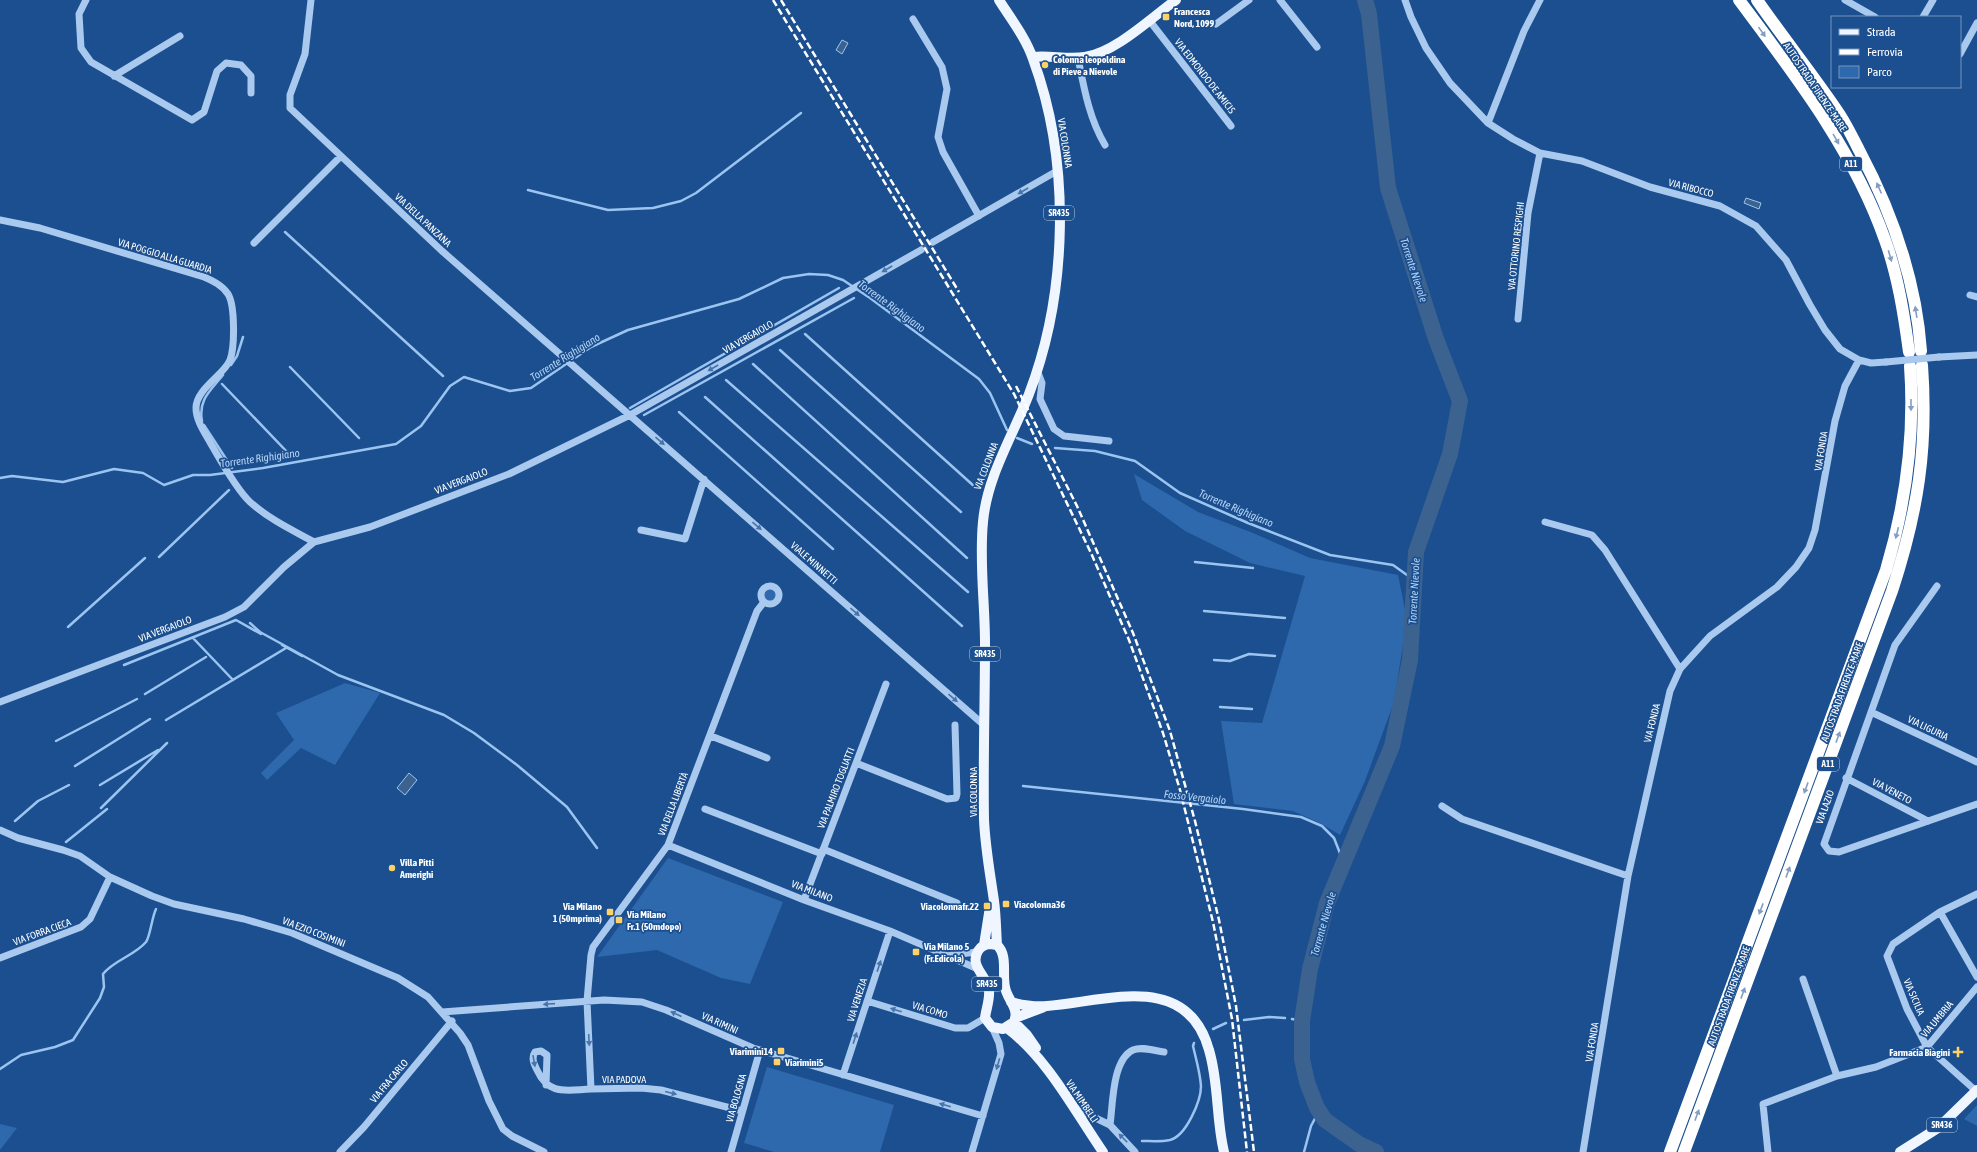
<svg xmlns="http://www.w3.org/2000/svg" width="1977" height="1152" font-family="'Asap Condensed',sans-serif">
	<style>
		.green { fill: #2e69ad }
		.water { fill: #3c6290; stroke: #9cc4f0 }
		.lines { fill: none; stroke-linecap: round; stroke-linejoin: round }
		.stream { stroke: #9cc4f0; stroke-width: 2.5 }
		.river { stroke: #3c6290; stroke-width: 16 }
		.minor-tunnel { stroke: #3d69a0; stroke-width: 7; stroke-dasharray: 7 3.5; stroke-linecap: butt }
		.minor { stroke: #a9c9ee; stroke-width: 7 }
		.major { stroke: #f0f6ff; stroke-width: 10 }
		.highway { stroke: #fff; stroke-width: 12 }
		.rail { stroke: #fff; stroke-width: 2.5; stroke-dasharray: 7 3; stroke-linecap: butt }
		.minor-bridge { stroke: #a9c9ee; stroke-width: 7 }
		.oneway { fill: #829ec1 }
		.oneway2 { fill: #4674ac }
		.poi-dot { fill: #ffd166; stroke: #1b4f8f; stroke-width: 1.5 }
		.labels { text-anchor: middle; dominant-baseline: central; stroke-width: 3.5; stroke-linejoin: round; paint-order: stroke }
		.shield { fill: #1b4f8f; stroke: #bbcadd; stroke-width: 1 }
		.shield-label { font-size: 9px; font-weight: bold; fill: #fff }
		.poi-label { font-size: 10px; font-weight: bold; fill: #fff; stroke: #1b4f8f; text-anchor: start }
		.street-label { font-size: 10px; fill: #fff; stroke: #1b4f8f }
		.water-label { font-size: 11px; font-style: italic; fill: #b5d3f5; stroke: #1b4f8f }
	</style>
	<rect width="100%" height="100%" fill="#1b4f8f"/>
	<path class="green" d="M1134 474 1198 512 1253 533 1310 558 1398 575 1407 619 1394 702 1365 781 1340 835 1320 823 1293 811 1234 804 1221 721 1262 723 1305 576 1250 563 1185 531 1142 500Z
		M764.5 595a5.5 5.5 0 1 1 11 0a5.5 5.5 0 1 1-11 0Z
		M345 683 380 693 335 765 301 748 267 780 261 773 294 740 276 713Z
		M668 858 783 902 750 984 721 978 657 950 597 957Z
		M767 1067 894 1105 880 1152H774L744 1143Z
		M1977 1105V1126L1964 1119Z
		M0 1124 17 1128 0 1150Z"/>
	<path class="water" d="M842 40 848 43 842 54 836 50Z
		M1746 198 1761 203 1759 209 1744 203Z
		M409 773 417 780 405 795 397 788Z"/>
	<g class="lines">
		<path class="stream" d="M528 190 608 210 653 208 681 201 696 193 801 113
			M285 232 443 376
			M805 334 975 487
			M780 350 961 512
			M753 364 967 558
			M231 365 237 356 243 337
			M290 367 359 438
			M726 380 968 592
			M222 384 290 455
			M705 397 962 626
			M630 408 839 288
			M679 412 833 549
			M644 415 854 298
			M202 421C198 400 210 391 223 375
			M204 425 232 468
			M1017 438 1032 444
			M1055 448 1095 451 1135 461 1180 493 1248 523 1330 555 1393 565 1414 580
			M0 478 12 476 63 482 114 469 143 473 164 485 193 475H210L263 468 396 444 421 426 450 386 464 377 510 391 531 388 591 347 628 330 739 299 783 278 809 274 828 275 843 280 870 298 979 379 990 393 1007 430
			M159 557 229 490
			M1195 562 1253 568
			M1204 611 1285 618
			M250 623 260 632 338 675 444 715 474 733 517 765 567 807 597 848
			M68 627 145 558
			M193 638 233 680
			M282 645 302 656
			M1214 660 1230 661 1249 654 1275 656
			M124 665 236 620 261 634
			M145 694 206 657
			M1220 707 1252 709
			M166 720 286 648
			M56 741 137 699
			M75 766 150 719
			M100 785 158 750
			M1023 786 1243 809 1301 817 1322 826 1334 838 1343 861
			M101 808 167 743
			M15 821 38 801 69 785
			M66 842 107 809
			M1292 1019 1302 1021
			M1244 1020 1269 1017 1285 1018
			M1213 1029 1226 1023
			M0 1069 21 1055 55 1047 73 1040 100 998 104 987 103 974C114 960 134 956 146 942 150 937 152 917 156 909
			M1142 1141C1151 1141 1161 1142 1170 1140 1186 1136 1201 1101 1201 1086 1200 1072 1196 1059 1193 1046L1194 1043
			M1304 1152 1311 1126 1319 1111"/>
		<path class="river" d="M1365 0 1369 14 1388 188 1436 339 1460 401 1450 454 1416 552 1410 660 1392 746 1327 903 1310 969 1302 1021V1059L1307 1082 1317 1108 1325 1120 1359 1144 1376 1152"/>
		<path class="minor-tunnel" d="M921 250 933 242"/>
		<path class="minor" d="M86 0 79 14 81 48 91 62 192 120 204 112 217 71 226 63 241 65 251 76V93
			M311 0 305 54 290 95V108L442 251 985 726
			M1280 0 1317 47
			M1405 0 1411 17 1426 48 1450 83 1488 123 1513 139 1540 153 1582 161 1650 187 1720 206 1756 226 1786 260 1810 305 1825 330 1840 349 1859 360 1871 363 1886 362
			M1845 0 1875 17
			M1923 17 1933 0
			M913 19 942 67 947 89 938 137 943 152 979 216
			M1149 20 1231 126
			M1216 24 1249 0
			M1960 54 1977 23
			M1078 58C1084 88 1089 118 1105 145
			M114 76 180 36
			M1488 123 1524 31 1540 0
			M0 220 40 228 204 277C213 281 222 285 228 294 235 305 235 347 230 360 224 375 196 389 196 408 196 421 205 433 211 444 221 461 236 489 250 502 269 519 292 530 314 542
			M933 242 1057 171
			M254 243 341 156
			M1970 295 1977 297
			M1518 319 1528 213 1540 153
			M1939 357 1977 355
			M1037 370 1042 383 1040 399 1054 429 1064 436 1109 441
			M1545 522 1592 535 1605 550 1680 669
			M641 530 685 539 704 479
			M761 595a9 9 0 1 1 18 0a9 9 0 1 1-18 0Z
			M1937 586 1895 645 1824 844 1829 851 1839 852 1977 804
			M0 702 225 617 244 607 284 567 314 542 370 527 509 474 630 415 921 250
			M1871 712 1977 762
			M711 736 767 758
			M856 763 947 799 956 798 957 794 955 725
			M1846 778 1928 821
			M1442 806 1462 819 1628 876
			M705 809 822 854
			M0 830 18 838 63 850 80 856 110 877 152 896 174 904 244 919 292 933 398 978 428 997 460 1033 468 1045 489 1101 503 1129 512 1136 544 1152
			M668 845 804 900 890 931 978 969
			M823 849 957 903
			M804 900 886 684
			M1940 912 1977 977
			M951 955 977 952
			M0 958 81 927 90 919 110 877
			M1803 979 1837 1076
			M867 1001 955 1028H968L985 1018
			M442 1012 604 1000 642 1002 666 1010 753 1048 983 1116
			M843 1075 890 931
			M546 1085 547 1055 541 1051 535 1052C531 1058 534 1064 537 1070 549 1096 566 1090 591 1089
			M1976 1091 1927 1047 1907 1009 1887 956 1893 944 1940 912 1977 894
			M1075 1108 1110 1125 1135 1152
			M742 1111 661 1090 641 1088 591 1089 587 1001 591 955 593 947 668 845 757 611 764 602
			M1110 1125C1113 1104 1112 1060 1133 1050 1142 1046 1155 1051 1164 1052
			M340 1152 364 1127 452 1021
			M731 1152 760 1050
			M972 1152 1001 1054 999 1043 992 1027
			M1583 1152 1628 876 1670 691 1680 669 1710 636 1777 587 1796 567 1809 548 1815 530 1835 421 1845 386 1859 360
			M1768 1152 1763 1104 1837 1076 1876 1067 1927 1047 1977 987"/>
		<path class="major" d="M1033 57C1050 55 1068 60 1085 57 1116 52 1151 18 1176 0
			M991 944 997 945C1008 955 1002 974 1005 987 1007 1000 1020 1008 1014 1022L1003 1029 992 1027 985 1018C986 1009 990 1000 989 990 987 976 969 966 978 951 981 946 986 944 991 944Z
			M984 945 990 907
			M997 945C996 930 996 915 994 901 990 873 985 846 984 819 983 760 985 702 985 643 985 603 979 562 983 522 987 476 1013 436 1029 394 1068 292 1071 162 1033 59 1026 38 1011 19 999 0
			M1011 1002C1022 1005 1035 1007 1047 1006 1104 1002 1187 970 1209 1050 1219 1083 1216 1119 1224 1152
			M1015 1018 1044 1007
			M1014 1022 1027 1035 1036 1048
			M1007 1028C1048 1059 1074 1110 1103 1152
			M1900 1152 1938 1128 1977 1090"/>
		<path class="highway" d="M1739 0C1795 75 1854 151 1885 240 1898 276 1904 315 1909 352
			M1757 0C1784 39 1814 76 1840 115 1847 126 1853 138 1859 150 1892 212 1916 280 1921 351
			M1670 1152 1886 570C1906 503 1915 436 1910 366
			M1684 1152 1892 591C1918 512 1928 448 1922 365"/>
		<path class="rail" d="M773 0 1014 394 1091 553 1129 640 1163 733 1180 790 1213 922 1232 1019 1247 1152
			M781 0 959 292
			M1016 386 1077 506 1133 633 1170 731 1195 821 1219 920 1236 1006 1254 1152"/>
		<path class="minor-bridge" d="M1886 362 1939 357"/>
	</g>
	<defs><path id="oneway-solid" d="M-6-.8H1V-3.2L6.5 0L1 3.2V.8H-6Z"/></defs>
	<g class="oneway">
		<use href="#oneway-solid" transform="translate(1762 32) rotate(55)"/>
		<use href="#oneway-solid" transform="translate(1836 139) rotate(60)"/>
		<use href="#oneway-solid" transform="translate(1879 188) rotate(-114)"/>
		<use href="#oneway-solid" transform="translate(1890 256) rotate(74)"/>
		<use href="#oneway-solid" transform="translate(1916 312) rotate(-99)"/>
		<use href="#oneway-solid" transform="translate(1911 405) rotate(90)"/>
		<use href="#oneway-solid" transform="translate(1897 533) rotate(104)"/>
		<use href="#oneway-solid" transform="translate(1838 737) rotate(-70)"/>
		<use href="#oneway-solid" transform="translate(1806 788) rotate(110)"/>
		<use href="#oneway-solid" transform="translate(1788 872) rotate(-70)"/>
		<use href="#oneway-solid" transform="translate(1761 909) rotate(110)"/>
		<use href="#oneway-solid" transform="translate(1743 993) rotate(-70)"/>
		<use href="#oneway-solid" transform="translate(1697 1115) rotate(-70)"/>
	</g>
	<g class="oneway2">
		<use href="#oneway-solid" transform="translate(1023 191) rotate(150)"/>
		<use href="#oneway-solid" transform="translate(887 269) rotate(150)"/>
		<use href="#oneway-solid" transform="translate(713 368) rotate(150)"/>
		<use href="#oneway-solid" transform="translate(660 441) rotate(41)"/>
		<use href="#oneway-solid" transform="translate(757 526) rotate(41)"/>
		<use href="#oneway-solid" transform="translate(855 612) rotate(41)"/>
		<use href="#oneway-solid" transform="translate(953 698) rotate(41)"/>
		<use href="#oneway-solid" transform="translate(879 966) rotate(-72)"/>
		<use href="#oneway-solid" transform="translate(549 1004) rotate(176)"/>
		<use href="#oneway-solid" transform="translate(896 1010) rotate(-162)"/>
		<use href="#oneway-solid" transform="translate(676 1014) rotate(-156)"/>
		<use href="#oneway-solid" transform="translate(855 1038) rotate(-72)"/>
		<use href="#oneway-solid" transform="translate(589 1040) rotate(87)"/>
		<use href="#oneway-solid" transform="translate(534 1061) rotate(80)"/>
		<use href="#oneway-solid" transform="translate(998 1064) rotate(106)"/>
		<use href="#oneway-solid" transform="translate(671 1093) rotate(14)"/>
		<use href="#oneway-solid" transform="translate(945 1105) rotate(-164)"/>
		<use href="#oneway-solid" transform="translate(1123 1138) rotate(-135)"/>
	</g>
	<g class="poi-dot">
		<rect x="1162" y="13" width="8" height="8" rx="2"/>
		<circle cx="1045" cy="65" r="4"/>
		<circle cx="392" cy="868" r="4"/>
		<rect x="1002" y="900" width="8" height="8" rx="2"/>
		<rect x="983" y="902" width="8" height="8" rx="2"/>
		<rect x="606" y="908" width="8" height="8" rx="2"/>
		<rect x="615" y="916" width="8" height="8" rx="2"/>
		<rect x="912" y="948" width="8" height="8" rx="2"/>
		<rect x="777" y="1047" width="8" height="8" rx="2"/>
		<path d="M1956 1046h4v4h4v4h-4v4h-4v-4h-4v-4h4z"/>
		<rect x="773" y="1058" width="8" height="8" rx="2"/>
	</g>
	<g class="labels">
		<g class="shield">
			<rect x="1840" y="157" width="22" height="14" rx="3"/>
			<rect x="1044" y="206" width="30" height="14" rx="3"/>
			<rect x="970" y="647" width="30" height="14" rx="3"/>
			<rect x="1817" y="757" width="22" height="14" rx="3"/>
			<rect x="972" y="977" width="30" height="14" rx="3"/>
			<rect x="1927" y="1118" width="30" height="14" rx="3"/>
		</g>
		<g class="shield-label">
			<text x="1851" y="164">A11</text>
			<text x="1059" y="213">SR435</text>
			<text x="985" y="654">SR435</text>
			<text x="1828" y="764">A11</text>
			<text x="987" y="984">SR435</text>
			<text x="1942" y="1125">SR436</text>
		</g>
		<g class="poi-label">
			<text x="1174" y="11">Francesca<tspan x="1174" dy="12">Nord, 1099</tspan></text>
			<text x="1053" y="59">Colonna leopoldina<tspan x="1053" dy="12">di Pieve a Nievole</tspan></text>
			<text x="400" y="862">Villa Pitti<tspan x="400" dy="12">Amerighi</tspan></text>
			<text x="1014" y="904">Viacolonna36</text>
			<text x="602" y="906" text-anchor="end">Via Milano<tspan x="602" dy="12">1 (50mprima)</tspan></text>
			<text x="979" y="906" text-anchor="end">Viacolonnafr.22</text>
			<text x="627" y="914">Via Milano<tspan x="627" dy="12">Fr.1 (50mdopo)</tspan></text>
			<text x="924" y="946">Via Milano 5<tspan x="924" dy="12">(Fr.Edicola)</tspan></text>
			<text x="773" y="1051" text-anchor="end">Viarimini14</text>
			<text x="1950" y="1052" text-anchor="end">Farmacia Biagini</text>
			<text x="785" y="1062">Viarimini5</text>
		</g>
		<g class="street-label">
			<text transform="translate(1205 76) rotate(52)">VIA EDMONDO DE AMICIS</text>
			<text transform="translate(1815 87) rotate(56)">AUTOSTRADA FIRENZE-MARE</text>
			<text transform="translate(1065 143) rotate(81)">VIA COLONNA</text>
			<text transform="translate(1691 188) rotate(15)">VIA RIBOCCO</text>
			<text transform="translate(423 220) rotate(43)">VIA DELLA PANZANA</text>
			<text transform="translate(1516 246) rotate(-84)">VIA OTTORINO RESPIGHI</text>
			<text transform="translate(165 256) rotate(17)">VIA POGGIO ALLA GUARDIA</text>
			<text transform="translate(748 337) rotate(-30)">VIA VERGAIOLO</text>
			<text transform="translate(1821 451) rotate(-81)">VIA FONDA</text>
			<text transform="translate(986 466) rotate(-69)">VIA COLONNA</text>
			<text transform="translate(461 481) rotate(-21)">VIA VERGAIOLO</text>
			<text transform="translate(814 563) rotate(41)">VIALE MINNETTI</text>
			<text transform="translate(165 629) rotate(-21)">VIA VERGAIOLO</text>
			<text transform="translate(1842 692) rotate(-70)">AUTOSTRADA FIRENZE-MARE</text>
			<text transform="translate(1652 723) rotate(-76)">VIA FONDA</text>
			<text transform="translate(1928 728) rotate(26)">VIA LIGURIA</text>
			<text transform="translate(836 788) rotate(-69)">VIA PALMIRO TOGLIATTI</text>
			<text transform="translate(1892 791) rotate(28)">VIA VENETO</text>
			<text transform="translate(973 792) rotate(-90)">VIA COLONNA</text>
			<text transform="translate(673 804) rotate(-69)">VIA DELLA LIBERTÀ</text>
			<text transform="translate(1825 807) rotate(-70)">VIA LAZIO</text>
			<text transform="translate(812 891) rotate(21)">VIA MILANO</text>
			<text transform="translate(42 932) rotate(-20)">VIA FORRA CIECA</text>
			<text transform="translate(314 932) rotate(21)">VIA EZIO COSIMINI</text>
			<text transform="translate(1729 996) rotate(-70)">AUTOSTRADA FIRENZE-MARE</text>
			<text transform="translate(1914 997) rotate(67)">VIA SICILIA</text>
			<text transform="translate(857 1000) rotate(-72)">VIA VENEZIA</text>
			<text transform="translate(930 1010) rotate(17)">VIA COMO</text>
			<text transform="translate(1937 1019) rotate(-50)">VIA UMBRIA</text>
			<text transform="translate(720 1023) rotate(24)">VIA RIMINI</text>
			<text transform="translate(1592 1042) rotate(-81)">VIA FONDA</text>
			<text x="624" y="1079">VIA PADOVA</text>
			<text transform="translate(389 1081) rotate(-50)">VIA FRA CARLO</text>
			<text transform="translate(736 1098) rotate(-74)">VIA BOLOGNA</text>
			<text transform="translate(1082 1101) rotate(56)">VIA MIMBELLI</text>
		</g>
		<g class="water-label">
			<text transform="translate(1414 270) rotate(72)">Torrente Nievole</text>
			<text transform="translate(892 306) rotate(36)">Torrente Righigiano</text>
			<text transform="translate(565 357) rotate(-32)">Torrente Righigiano</text>
			<text transform="translate(260 458) rotate(-8)">Torrente Righigiano</text>
			<text transform="translate(1236 508) rotate(23)">Torrente Righigiano</text>
			<text transform="translate(1414 591) rotate(-87)">Torrente Nievole</text>
			<text transform="translate(1195 797) rotate(6)">Fosso Vergaiolo</text>
			<text transform="translate(1323 924) rotate(-74)">Torrente Nievole</text>
		</g>
	</g>
	<rect x="1831" y="16" width="130" height="72" fill="#1b4f8f" stroke="#7695bc"/>
	<rect x="1839" y="29" width="20" height="6" fill="#f0f6ff" stroke="#7695bc"/>
	<text x="1867" y="36" font-size="12" fill="#ffffff">Strada</text>
	<rect x="1839" y="49" width="20" height="6" fill="#ffffff" stroke="#7695bc"/>
	<text x="1867" y="56" font-size="12" fill="#ffffff">Ferrovia</text>
	<rect x="1839" y="66" width="20" height="12" fill="#2e69ad" stroke="#7695bc"/>
	<text x="1867" y="76" font-size="12" fill="#ffffff">Parco</text>
</svg>
